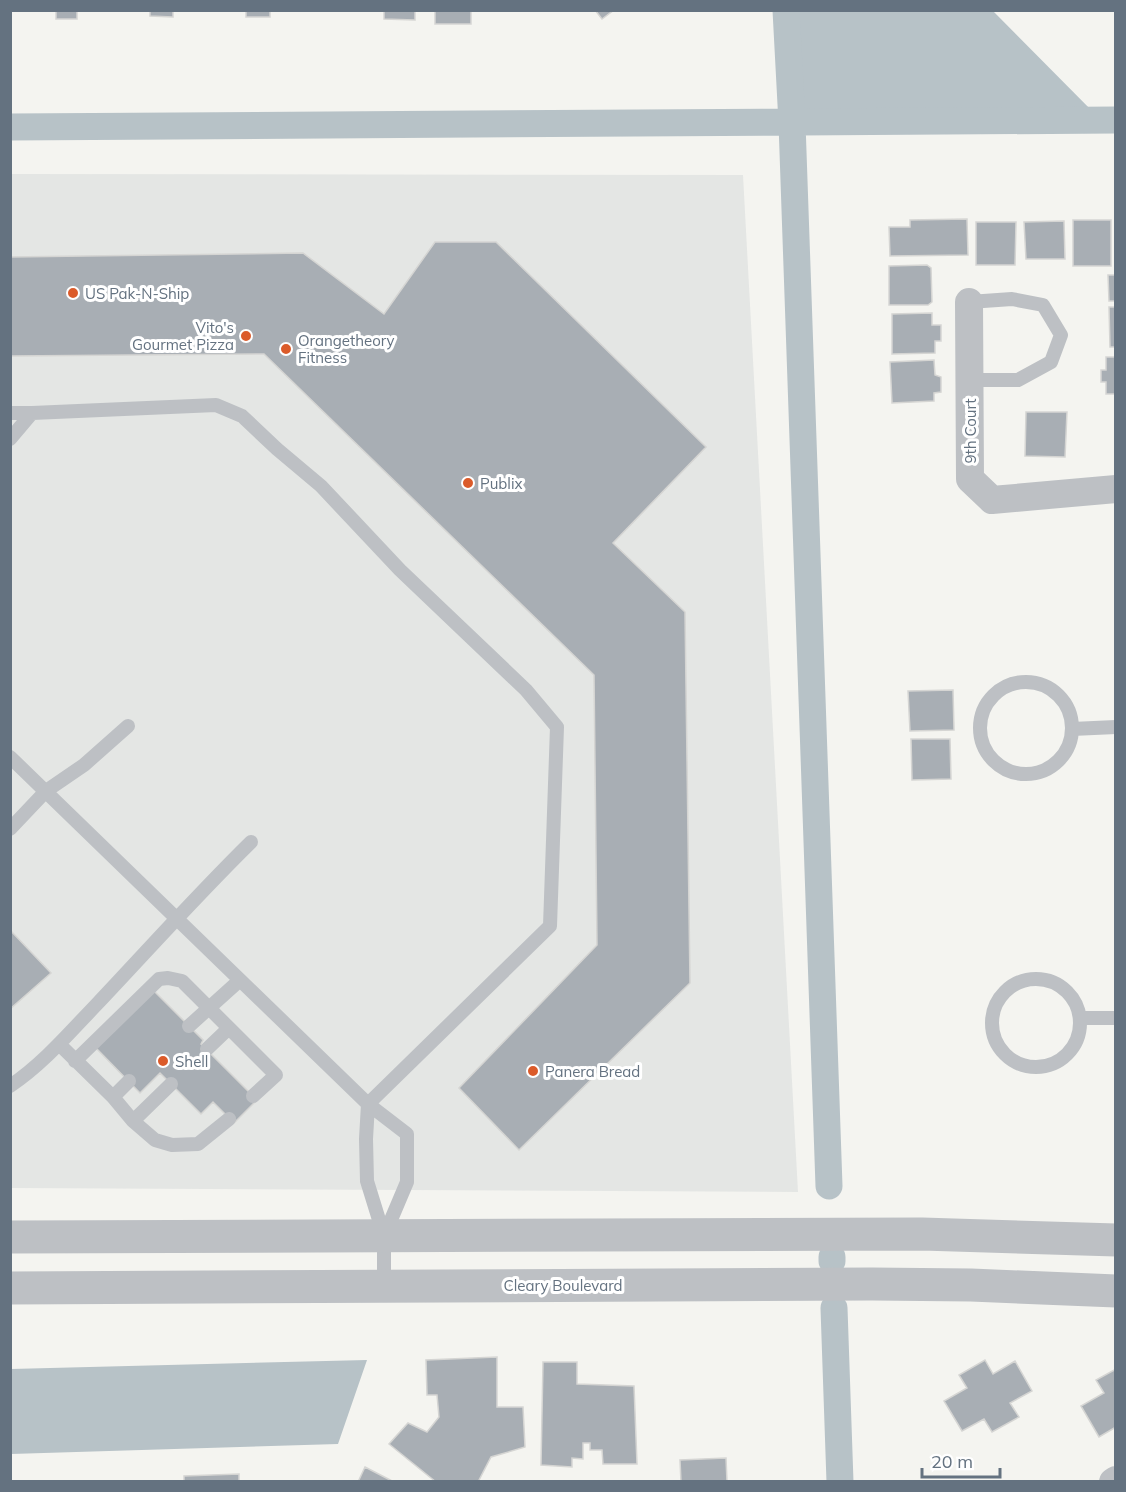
<svg xmlns="http://www.w3.org/2000/svg" width="1126" height="1492" font-family="Mulish,sans-serif">
	<style>
		.built { fill: #e4e6e4 }
		.water { fill: #b7c2c7 }
		.lines { fill: none; stroke-linecap: round; stroke-linejoin: round }
		.canal { stroke: #b7c2c7; stroke-width: 27 }
		.building { fill: #a8aeb4; stroke: #d5d5d3; stroke-width: 1.5 }
		.service { stroke: #bdc0c4; stroke-width: 14 }
		.minor { stroke: #bdc0c4; stroke-width: 28 }
		.tertiary { stroke: #bdc0c4; stroke-width: 33 }
		.poi-dot { fill: #db5b2a; stroke: #fff; stroke-width: 2 }
		.labels { text-anchor: middle; dominant-baseline: central; stroke-width: 6; stroke-linejoin: round; paint-order: stroke }
		.poi-label { font-size: 15px; fill: #647280; stroke: #fff; text-anchor: start }
		.street-label { font-size: 15px; fill: #647280; stroke: #fff }
	</style>
	<rect width="100%" height="100%" fill="#f4f4f0"/>
	<path class="built" d="M11 174 743 175 798 1192 11 1188Z"/>
	<path class="water" d="M786 11H993L1102 121 792 123Z
		M367 1360 338 1444 11 1454V1369Z"/>
	<g class="lines">
		<path class="canal" d="M786 10 792 123 829 1186
			M10 127 1116 120
			M832 1257V1261
			M834 1308 840 1482"/>
	</g>
	<path class="building" d="M56 10H77V19H56Z
		M150 10H173V17L150 16Z
		M246 10H270V17H246Z
		M384 10H415V20L384 19Z
		M435 10H471V24H435Z
		M595 10H614L602 19Z
		M967 219 968 255 890 256 889 227H910V220Z
		M1073 220H1111V266H1073Z
		M1064 221 1065 259H1026L1024 222Z
		M976 222H1016L1015 265H976Z
		M435 242H496L706 447 613 543 685 612 690 983 519 1150 459 1088 597 945 594 675 264 354 10 356V257L303 253 384 314Z
		M927 265 931 268 932 302 928 305H889V266Z
		M1108 275H1116V301H1109Z
		M1109 307H1116V347H1110Z
		M932 313V325H941V341H935V353L892 354V314Z
		M1106 357H1116V394H1106V382H1101V370H1106Z
		M934 360 935 375 941 377V392L934 393V401L892 403 890 362Z
		M1026 412H1067L1065 457 1025 456Z
		M953 690 954 730 910 731 908 691Z
		M911 739H950L951 779 912 780Z
		M10 930 51 973 10 1009Z
		M154 991 203 1040 201 1044 257 1100 234 1123 213 1102 201 1114 160 1073 140 1093 96 1048Z
		M497 1357V1407H523L525 1447 491 1457 478 1482H436L389 1444 408 1423 427 1432 439 1417 437 1395H427L426 1360Z
		M985 1360 993 1374 1015 1361 1032 1391 1010 1403 1019 1417 992 1432 984 1419 962 1431 944 1401 967 1388 959 1375Z
		M543 1362H577V1384L634 1386 637 1464H603L602 1450H590V1443H583V1459L572 1458V1467L541 1465Z
		M1116 1369V1427L1099 1437 1081 1406 1104 1393 1096 1380Z
		M726 1458 727 1482H681L680 1460Z
		M365 1467 394 1482H358Z
		M239 1474V1482H184V1476Z"/>
	<g class="lines">
		<path class="service" d="M969 302 1012 299 1043 305 1061 335 1051 362 1018 380H970
			M10 413H32
			M10 439 32 413 216 405 242 416 277 449 321 486 400 570 526 690 557 727 550 926 368 1104 366 1139 367 1181 384 1236V1286
			M980 728a46 46 0 1 1 92 0a46 46 0 1 1-92 0Z
			M1072 729 1116 727
			M10 757 368 1104 407 1134V1182L385 1234
			M10 829 46 791 84 765 128 726
			M992 1023a44 44 0 1 1 88 0a44 44 0 1 1-88 0Z
			M1081 1018H1116
			M189 1026 240 980
			M229 1028 276 1075 253 1096
			M59 1044 113 1097 129 1081
			M75 1061 159 979 168 978 182 981 229 1028 207 1049
			M10 1086C43 1064 70 1032 97 1004 148 950 198 894 251 842
			M113 1097 133 1121 171 1084
			M133 1121 155 1140 172 1145 198 1144 229 1119"/>
		<path class="minor" d="M969 302 970 479 992 500 1116 489
			M1113 1482 1116 1480"/>
		<path class="tertiary" d="M10 1237 922 1234 1116 1240
			M10 1288 872 1284 971 1285 1116 1291"/>
	</g>
	<g class="poi-dot">
		<circle cx="73" cy="293" r="6"/>
		<circle cx="246" cy="336" r="6"/>
		<circle cx="286" cy="349" r="6"/>
		<circle cx="468" cy="483" r="6"/>
		<circle cx="163" cy="1061" r="6"/>
		<circle cx="533" cy="1071" r="6"/>
	</g>
	<g class="labels">
		<g class="poi-label">
			<text x="85" y="293">US Pak-N-Ship</text>
			<text x="234" y="327" text-anchor="end">Vito's<tspan x="234" dy="17">Gourmet Pizza</tspan></text>
			<text x="298" y="340">Orangetheory<tspan x="298" dy="17">Fitness</tspan></text>
			<text x="480" y="483">Publix</text>
			<text x="175" y="1061">Shell</text>
			<text x="545" y="1071">Panera Bread</text>
		</g>
		<g class="street-label">
			<text transform="translate(970 431) rotate(-90)">9th Court</text>
			<text x="563" y="1285">Cleary Boulevard</text>
		</g>
	</g>
	<rect width="1126" height="1492" fill="none" stroke="#647280" stroke-width="24"/>
	<path d="M922 1468v9h78v-9" fill="none" stroke="#647280" stroke-width="3"/>
	<text x="931" y="1468" font-size="18" fill="#647280" stroke="#ffffff" stroke-width="4.5" paint-order="stroke">20 m</text>
</svg>
